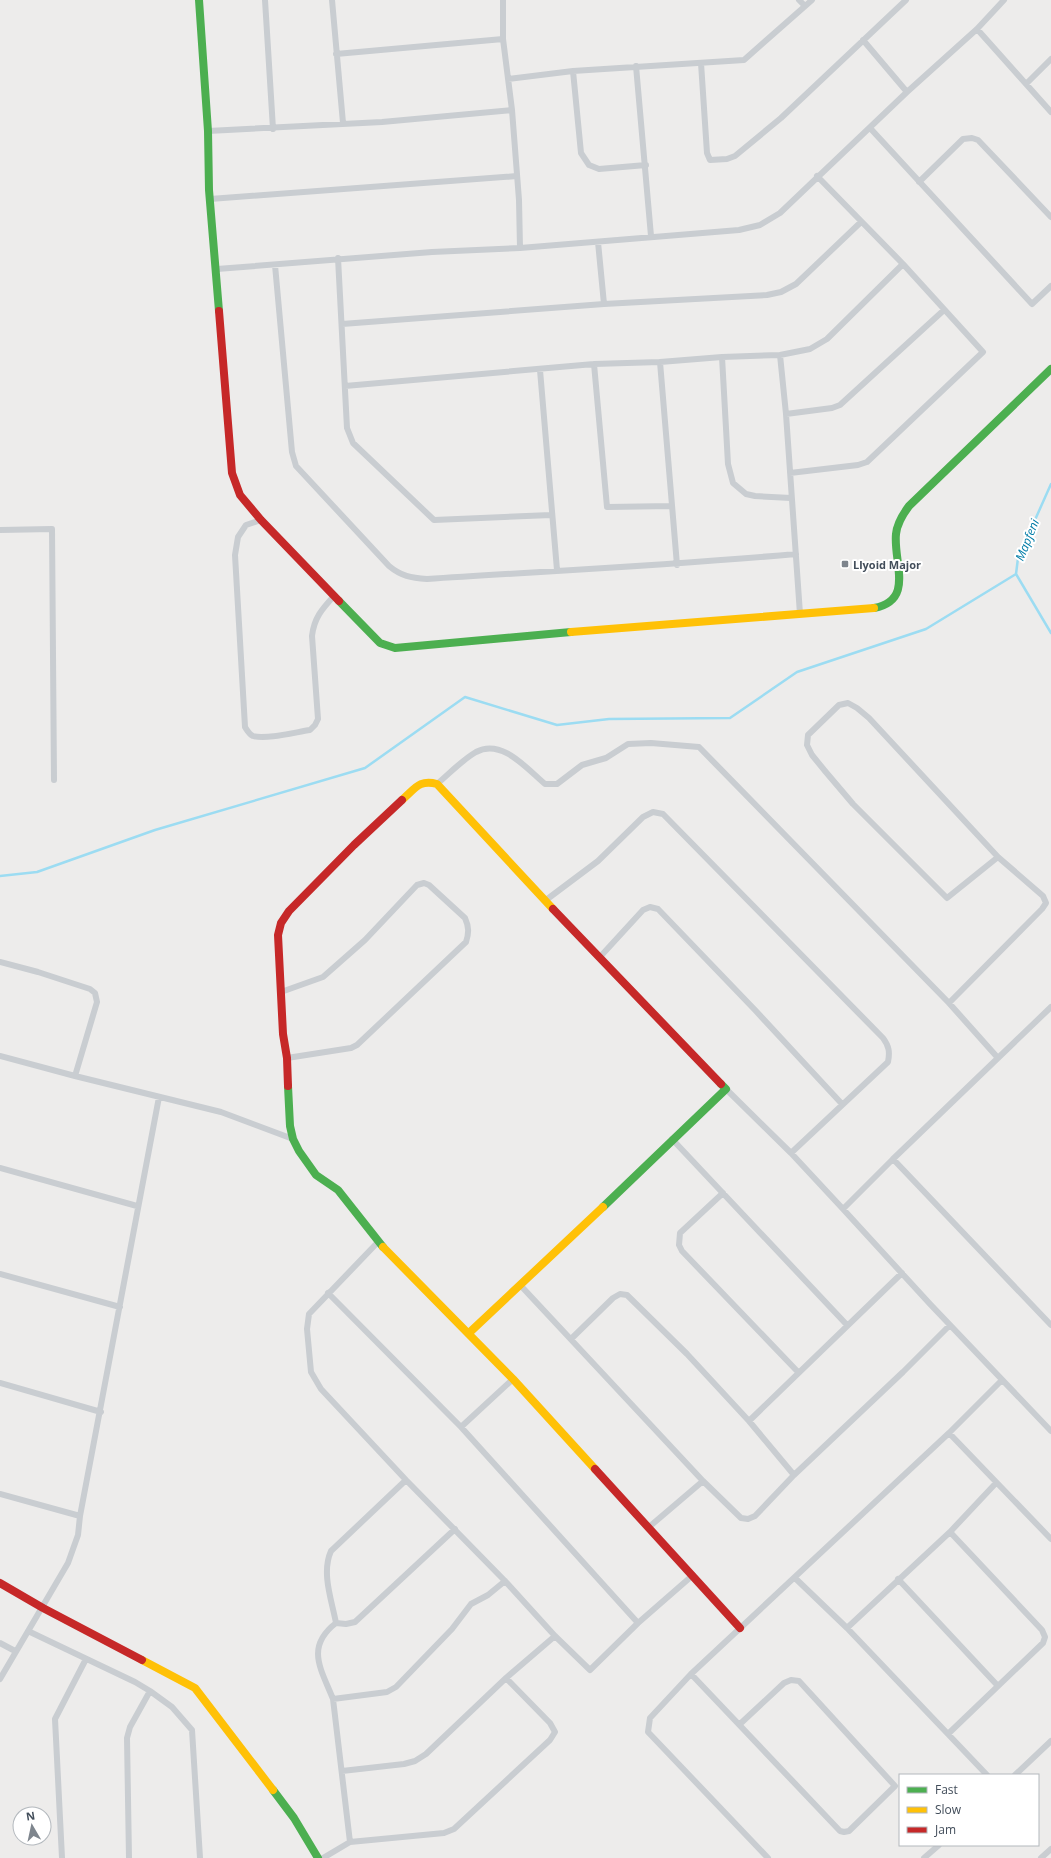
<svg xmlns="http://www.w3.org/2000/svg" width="1051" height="1858" font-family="'Open Sans',sans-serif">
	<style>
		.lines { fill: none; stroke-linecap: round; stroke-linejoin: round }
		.stream { stroke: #9cdcf2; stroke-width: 2.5 }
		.street { stroke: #c9cdd1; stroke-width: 6 }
		.fast { stroke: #4caf50; stroke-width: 8 }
		.slow { stroke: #ffc107; stroke-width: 8 }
		.jam { stroke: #c62828; stroke-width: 8 }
		.poi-dot { fill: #7e858d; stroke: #fff; stroke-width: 1.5 }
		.labels { text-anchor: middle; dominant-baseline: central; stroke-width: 4; stroke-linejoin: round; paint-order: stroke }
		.poi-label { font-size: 11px; font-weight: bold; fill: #424d5a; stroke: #fff; text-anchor: start }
		.water-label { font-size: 12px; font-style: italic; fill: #017ca7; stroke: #fff }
	</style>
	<rect width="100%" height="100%" fill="#edeceb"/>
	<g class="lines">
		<path class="stream" d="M1016 574 1018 558 1051 484
			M1016 574 1051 633
			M0 876 37 872 155 830 365 768 465 697 557 725 609 719 730 718 797 672 926 629 1016 574"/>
		<path class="street" d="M265 0 273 129
			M332 0 343 123
			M503 0V39L512 110 519 200 520 248
			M799 0 805 6
			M977 29 1051 112
			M863 40 907 92
			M336 54 503 39
			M701 63 707 153 710 160 727 159 735 156 781 118 906 0
			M636 66 651 236
			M573 71 581 153 589 165 599 169 646 165
			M508 79 573 71 744 60 812 0
			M1026 84 1051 59
			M870 128 1032 304 1051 286
			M208 131 382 122 512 110
			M919 182 963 139 972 138 978 140 1051 217
			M210 199 517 176
			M598 242 604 304
			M338 258 347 428 353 443 434 520 551 515
			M275 265 292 452 296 466 389 566C401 576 411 578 427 579 550 571 673 565 796 554
			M217 269 432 252 520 248 739 230 760 225 780 213 907 92 977 29 1004 0
			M342 324 604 304 767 295 781 292 796 284 861 222
			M780 355 786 414 800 614
			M722 357 728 464 733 483 746 494 755 496 791 498
			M660 362 677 565
			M594 364 607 507 672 506
			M540 370 557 570
			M345 386 594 364 660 362 722 357 780 355 810 349 827 339 903 264
			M786 414 832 408 840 405 944 310
			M790 473 858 465 867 462 983 352 903 264 817 176
			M261 520 246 525 238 537 235 555 245 727C247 730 249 734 253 736 266 740 296 732 310 730L315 725 318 719 312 636C314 618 322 609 334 596
			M0 530 52 529 54 780
			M437 784C449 774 462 760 476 752 502 738 527 769 545 784H557L582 765 606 758 628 744 651 743 699 747 949 1003 998 1058
			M546 900 598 861 643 817 653 812 663 814 883 1038C889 1046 890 1052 888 1062L791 1153
			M599 958 643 910 650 907 658 909 755 1010 842 1104
			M0 962 38 972 90 989 95 993 97 1002 75 1076
			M281 992 323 977 365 940 417 885 424 883 429 885 465 918C469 927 469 933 466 942L357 1045 351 1048 287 1058
			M949 1003 1042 909 1046 903 1043 896 998 857 947 898 853 804 825 771 812 755 807 745 808 735 839 705 848 703 857 708 869 718 998 857
			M0 1056 75 1076 221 1112 293 1139
			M726 1089 791 1153 843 1209
			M672 1139 847 1325
			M893 1159 1051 1007
			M0 1168 137 1206
			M723 1193 680 1233 679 1245 682 1251 798 1372
			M378 1242 309 1314 307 1329 311 1372 321 1389 406 1480 505 1581 555 1636 590 1670 638 1623 693 1575
			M0 1274 120 1307
			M522 1287 703 1481 649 1527
			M328 1293 461 1427 638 1623
			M1051 1325 893 1159 843 1209 930 1304 1051 1431
			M571 1339 613 1298 620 1294 627 1295 687 1354 749 1421 794 1475 755 1516 748 1519 741 1518 703 1481
			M0 1383 101 1412
			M749 1421 902 1273
			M461 1427 513 1379
			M949 1433 1051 1539
			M794 1475 903 1372 950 1325
			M406 1480 331 1551C321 1573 332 1601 336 1623L346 1624 355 1622 455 1529
			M0 1494 80 1516
			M795 1578 847 1628 987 1775
			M898 1579 998 1686
			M336 1623C305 1647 321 1669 333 1699L387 1692 396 1687 452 1629 471 1604 488 1595 505 1581
			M847 1628 950 1532 996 1483
			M28 1631 135 1682 150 1691
			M0 1643 15 1651
			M691 1674 840 1831 844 1832 849 1831 895 1786 799 1681 791 1680 784 1683 740 1724
			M0 1679 68 1563 78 1535 80 1516 159 1097
			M948 1734 1043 1643 1045 1637 1042 1630 950 1532
			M342 1771 404 1764 415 1761 426 1754 506 1678 555 1636
			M1015 1775 1051 1741
			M350 1842 444 1833 454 1829 550 1740 555 1732 550 1723 506 1678
			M62 1858 55 1719 86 1659
			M129 1858 127 1738 130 1727 150 1691 172 1707 192 1730 200 1858
			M323 1858 350 1842 333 1699
			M768 1858 648 1732 650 1718 691 1674 949 1433 1002 1380
			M924 1858 939 1845
			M1041 1858 1051 1849"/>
		<path class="fast" d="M199 0 208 131 209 190 219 311
			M339 601 380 643 395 648 571 632
			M874 608C915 600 893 562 896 534 897 523 903 514 909 506L1051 369
			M288 1086 290 1126 293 1139 299 1151 316 1175 338 1190 383 1247
			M603 1207 726 1089 721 1084
			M273 1790 294 1818 318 1858"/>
		<path class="slow" d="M571 632 874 608
			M402 800C415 789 419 779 437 784L553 909
			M383 1247 513 1379 595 1469
			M469 1333 603 1207
			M142 1660 195 1688 273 1790"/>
		<path class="jam" d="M219 311 232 473 240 495 261 520 339 601
			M553 909 721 1084
			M288 1086 287 1058 283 1034 278 935 281 923 289 911 354 845 402 800
			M595 1469 740 1628
			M0 1583 43 1608 142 1660"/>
	</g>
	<rect class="poi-dot" x="841" y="560" width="8" height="8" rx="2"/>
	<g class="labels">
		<g class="poi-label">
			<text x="853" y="564">Llyoid Major</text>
		</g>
		<g class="water-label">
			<text transform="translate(1027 540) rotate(-68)">Mapfeni</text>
		</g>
	</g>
	<rect x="899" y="1774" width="140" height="72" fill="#ffffff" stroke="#b3b8bd"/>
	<rect x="907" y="1787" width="20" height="6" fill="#4caf50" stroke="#b3b8bd"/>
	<text x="935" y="1794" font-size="12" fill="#424d5a">Fast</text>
	<rect x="907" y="1807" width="20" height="6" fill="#ffc107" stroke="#b3b8bd"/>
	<text x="935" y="1814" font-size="12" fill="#424d5a">Slow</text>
	<rect x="907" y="1827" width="20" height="6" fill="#c62828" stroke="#b3b8bd"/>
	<text x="935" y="1834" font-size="12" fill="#424d5a">Jam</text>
	<g transform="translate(32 1826) rotate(351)"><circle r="19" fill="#ffffff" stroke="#b3b8bd"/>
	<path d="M0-3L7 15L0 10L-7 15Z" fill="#7e858d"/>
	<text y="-6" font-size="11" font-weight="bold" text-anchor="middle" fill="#424d5a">N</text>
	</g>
</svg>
